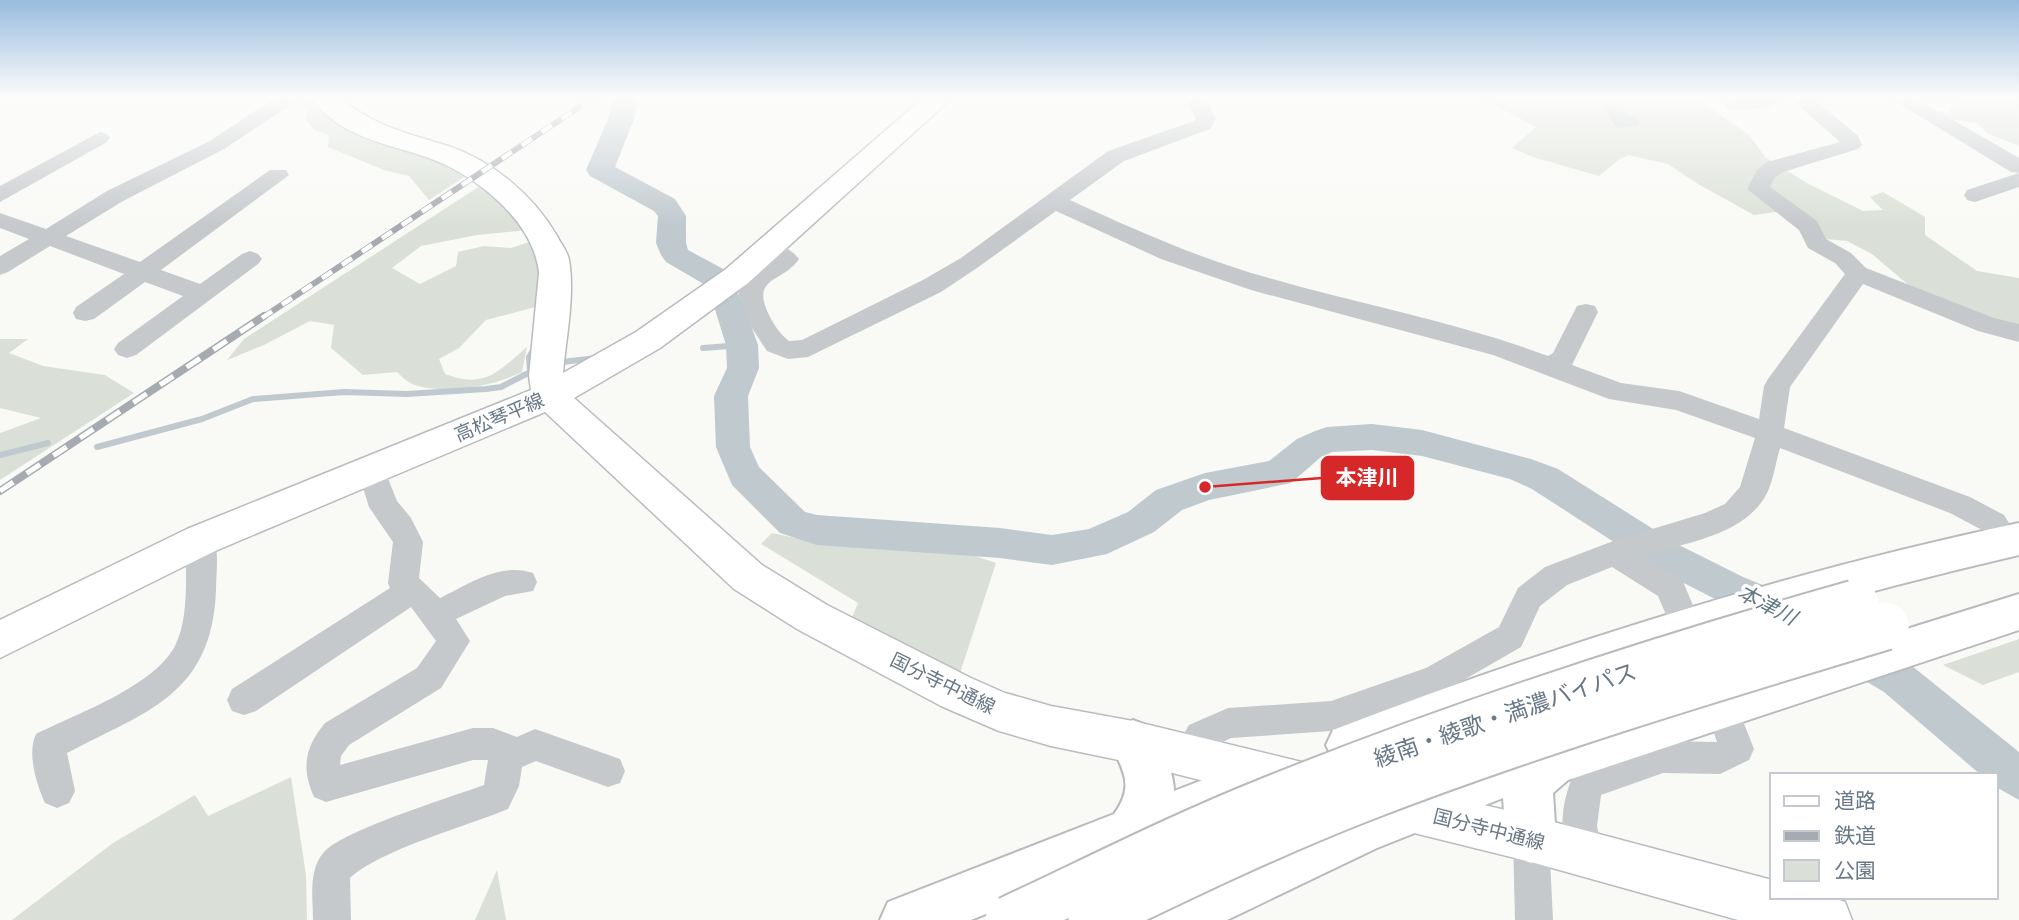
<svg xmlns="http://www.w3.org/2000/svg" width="2019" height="920" font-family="'DejaVu Sans','Noto Sans JP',sans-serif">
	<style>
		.green { fill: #dae0d7 }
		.water { fill: #bfc9ce }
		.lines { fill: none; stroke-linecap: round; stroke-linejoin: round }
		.stream { stroke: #bfc9ce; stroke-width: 6 }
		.river { fill: #bfc9ce; fill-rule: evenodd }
		.major-casing { stroke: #b8bcc0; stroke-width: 3 }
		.highway-casing { stroke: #b8bbbe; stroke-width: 4 }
		.minor { fill: #c5c9cc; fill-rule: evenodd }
		.major { fill: #fff; fill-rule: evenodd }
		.highway { fill: #fff; fill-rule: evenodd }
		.rail-far1-casing { stroke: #a5abb1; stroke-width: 6 }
		.rail-casing { stroke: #a5abb1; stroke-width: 8 }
		.rail-far1 { stroke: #fff; stroke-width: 4.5; stroke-dasharray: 12; stroke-linecap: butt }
		.rail { stroke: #fff; stroke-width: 5; stroke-dasharray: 16; stroke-linecap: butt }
		.highway-bridge-casing { stroke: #b8bbbe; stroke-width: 51; stroke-linecap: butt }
		.highway-bridge { stroke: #fff; stroke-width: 47 }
		.labels { text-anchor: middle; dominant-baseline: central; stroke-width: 7; stroke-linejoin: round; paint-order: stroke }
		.street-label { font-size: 19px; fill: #687887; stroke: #fff }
		.water-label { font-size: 21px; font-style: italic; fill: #637983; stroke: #fff }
		.near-street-label { font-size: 23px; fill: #687887; stroke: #fff }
		.leader { fill: none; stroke: #d62828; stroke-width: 2.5 }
		.callout-dot { fill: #d62828; stroke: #fff; stroke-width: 2.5 }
		.callout { fill: #d62828; stroke: #d62828; stroke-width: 2.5 }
		.callout-label { font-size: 21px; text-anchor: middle; font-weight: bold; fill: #fff }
	</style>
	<rect width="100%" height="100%" fill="#f9f9f6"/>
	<path class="green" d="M1482 98H1696L1749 135 1766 158 1807 183 1863 211 1883 210 1870 197 1883 192 1925 217V235L1977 271 2019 278V328L1912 288 1872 254 1847 241 1825 239 1802 216 1775 212 1754 215 1698 184 1668 164 1629 155 1618 160 1599 176 1533 157 1512 148 1536 127Z
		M1921 98H2018L2019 146 1987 133 1977 123 1940 117 1934 111 1949 112 1950 107 1961 102C1949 97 1935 102 1921 98Z
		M313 100 334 121 381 144 431 158 464 177 429 200 409 176 384 170 328 147 329 135 314 130 305 118 309 109 303 104Z
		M480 186 514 213 529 230 477 235 421 246 392 268 420 284 456 266 458 252 484 246 511 248 529 242 540 259 539 306 486 320 459 348 439 359 445 374C485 389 498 372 527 347L522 372C494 386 446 395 415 385 408 383 402 377 397 372L363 375 331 348 334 325 310 321 264 345 227 360 244 339Z
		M0 339H28L9 353 43 366 105 375 134 393 0 480V433L41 418 0 408Z
		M772 533 819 543 952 548 996 563 959 676 851 620 858 603 761 544Z
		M2019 639V672L1983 685 1943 665Z
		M291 777 306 875 307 920H12L113 843 195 795 208 816Z
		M497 870 506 920H475Z"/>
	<path class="water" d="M1599 98H1609L1608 103 1638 119 1640 125 1618 128C1609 121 1605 107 1599 98Z"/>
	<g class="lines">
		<path class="stream" d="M703 348 742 345
			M563 362 596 358
			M530 372 529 357 534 349
			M97 447 202 419 253 399 344 392 407 394 486 389 501 387 534 370
			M0 455 48 443"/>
		<path class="river" d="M613 98H638L634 119 615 167 675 199 686 216V243L688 250 725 270 729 277 743 303 758 345 759 368 748 396 750 447 759 467 805 512 817 515 1000 528 1052 535 1089 529 1128 512 1156 490 1205 473 1269 461 1297 439 1315 431 1327 427 1372 424 1422 430 1531 459 1558 469 1677 544 1743 577 1797 599 1803 611 1797 623 1783 627 1715 599 1651 566 1532 489 1510 479 1422 456 1372 450 1332 452 1321 457 1291 483 1209 500 1182 510 1154 532 1107 554 1052 565 1000 558 817 545 780 533 732 485 716 447 714 396 727 368 726 345 713 303 702 283 666 262 661 255 656 243 658 216 654 211 590 176 586 170 608 119Z
			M1846 632 1912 666 2019 752V800L1996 787V775H1981L1884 692 1832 661 1826 649 1832 637Z"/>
		<defs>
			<path id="major" d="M312 98H341C372 126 410 134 448 146 493 161 534 196 557 236 561 244 568 252 569 260 575 296 566 337 563 373L636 332 726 269 923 98H952L748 283 660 348 574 398 762 565 827 605 971 678 1005 693 1051 706 1133 721 1318 766 1334 773 1341 788 1334 803 1318 810 1133 763 1051 746 999 731 941 706 797 629 734 589 545 412 215 551 0 658V620L187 529 531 390 529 376 539 273C534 221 476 175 429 158 389 144 338 137 312 98Z
				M1402 786 1531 816 1772 880V897H1832L1845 902 1852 920H1738L1531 862 1402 830 1385 824 1379 808 1385 792Z"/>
			<path id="highway" d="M2019 523V555C1877 588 1737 627 1599 673 1515 702 1433 735 1350 767L1333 760 1326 745 1333 730C1557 644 1785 573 2019 523Z
				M2019 594V630L1568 780 1553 793 1556 839 1549 856 1531 863 1513 856 1506 839 1503 798 1377 848 1227 920H1148L1156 902 1294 834 1455 770Z
				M1133 720C1137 722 1146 724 1149 727 1162 737 1174 776 1174 791L1239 766 1256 773 1263 789 1256 805 971 920H880L888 902 1114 814C1135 785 1123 771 1110 742L1116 727Z"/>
		</defs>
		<use href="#major" class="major-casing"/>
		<use href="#highway" class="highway-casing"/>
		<path class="minor" d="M301 98 224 149 123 201 66 236 140 262 270 170H286L289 175 161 270 200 284 242 254 250 251 258 254 262 259 258 264 136 355 127 358 118 355 114 349 118 343 183 296 145 282 94 319 85 321 76 319 73 313 76 307 124 274 50 246 8 272 0 275V256L29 239 0 228V213L46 229 107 191 210 141 273 99Z
			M1184 98H1204L1216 118 1210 129 1124 161 1070 200C1135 230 1200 259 1269 278 1362 305 1457 322 1548 356L1553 353 1577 306 1586 304 1595 306 1598 312 1572 365 1621 383 1679 391 1759 419 1764 386 1768 379 1845 274 1835 263 1808 248 1799 230 1747 189 1757 170 1767 162 1840 142 1790 98H1813L1858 136 1862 145 1858 149 1783 172 1774 178 1770 187 1817 221 1826 239 1851 253 1866 268 1994 318 2019 324V342L1978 331 1863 284 1790 387 1784 428 1970 497 2004 515 2009 523 2004 531 1994 535 1984 531 1950 513 1780 448C1775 464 1773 486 1763 500 1738 537 1683 543 1642 556L1682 579 1694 608 1689 617 1678 621 1667 617 1658 596 1612 567 1567 585 1540 606 1521 647 1448 689 1331 731 1231 738 1213 747 1200 767 1188 772 1176 767 1171 756 1189 725 1228 708 1331 701 1426 668 1499 627 1518 588 1545 567 1616 540 1705 513 1725 504 1740 487 1755 438 1676 410 1609 399 1493 355 1251 290 1161 259 1056 211 977 268 941 292 808 357 788 359 767 351 748 322 738 292 747 277 769 260 757 250 761 245C774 241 791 248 799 259 783 283 750 276 769 315 774 325 780 334 789 341L802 340 923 280 961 258 1108 151 1194 121 1196 118Z
			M1732 98H1786C1776 108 1741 112 1727 108L1724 104Z
			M1890 98H1915L2019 158V187L1975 202 1967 200 1964 195 1967 190 2019 173 2011 172Z
			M100 132 107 134 110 138 107 142 0 202V186Z
			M371 458 381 461 397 501 411 518 423 542 419 578 440 598C469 584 500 562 533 573L537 582 533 591 505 596 456 619 470 641 441 688 349 745 341 756 340 765 473 728H493L517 737 535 729 620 759 625 771 620 783 608 787 536 761 522 767 519 786 508 809C467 826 380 850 350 878L351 920H313C313 898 308 870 324 852 344 830 451 797 484 785L488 760H473L326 802 314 797C301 768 305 747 325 723L417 668 436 641 411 607 256 711 244 715 232 711 227 700 232 689 390 588 388 583 393 542 369 507 357 469 361 461Z
			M201 528 212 532C220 548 216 572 216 590 212 695 147 711 67 753L75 791 69 803 57 808 45 803C36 783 27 753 36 734 76 714 153 687 175 646 190 616 185 573 186 540L190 532Z
			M1729 712 1741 716 1754 749 1749 760 1720 774 1663 773 1601 795 1597 826 1603 854 1598 867 1585 872 1572 867C1558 833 1560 804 1575 771L1663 741 1717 742 1712 727 1717 716Z
			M1531 821 1544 826 1549 839 1553 920H1515L1513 839 1518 826Z"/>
		<use href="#major" class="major"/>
		<use href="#highway" class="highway"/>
		<defs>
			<path id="rail-far1" d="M262 318 593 98"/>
			<path id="rail" d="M0 491 264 316"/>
		</defs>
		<use href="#rail-far1" class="rail-far1-casing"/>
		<use href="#rail" class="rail-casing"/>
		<use href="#rail-far1" class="rail-far1"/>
		<use href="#rail" class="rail"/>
		<defs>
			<path id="highway-bridge" d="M1009 920C1095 880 1181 836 1269 801 1460 724 1657 660 1855 604
				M1092 920C1181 877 1270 834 1362 798 1533 732 1709 679 1885 626"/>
		</defs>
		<use href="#highway-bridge" class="highway-bridge-casing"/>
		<use href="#highway-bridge" class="highway-bridge"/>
	</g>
	<linearGradient id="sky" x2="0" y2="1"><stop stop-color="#97bcde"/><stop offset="0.43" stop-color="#fcfcfb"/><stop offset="1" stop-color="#fcfcfb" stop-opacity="0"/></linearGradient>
	<rect width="2019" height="227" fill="url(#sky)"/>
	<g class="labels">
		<g class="street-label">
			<text transform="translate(499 417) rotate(-23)">高松琴平線</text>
			<text transform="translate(943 683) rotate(26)">国分寺中通線</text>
			<text transform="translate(1489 829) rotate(14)">国分寺中通線</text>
		</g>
		<g class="water-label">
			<text transform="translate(1767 605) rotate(27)">本津川</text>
		</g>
		<g class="near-street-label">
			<text transform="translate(1505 715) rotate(-19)">綾南・綾歌・満濃バイパス</text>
		</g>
	</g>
	<path class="leader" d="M1205 487L1322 478"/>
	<circle class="callout-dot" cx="1205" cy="487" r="7"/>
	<rect class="callout" x="1322" y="457" width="91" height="42" rx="7"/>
	<g class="callout-label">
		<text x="1367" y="485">本津川</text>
	</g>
	<rect x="1770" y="773" width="228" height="126" fill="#ffffff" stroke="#c3c9cf" stroke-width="2"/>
	<rect x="1784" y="796" width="35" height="10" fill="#ffffff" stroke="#c3c9cf" stroke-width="2"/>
	<text x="1834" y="808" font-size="21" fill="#687887">道路</text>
	<rect x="1784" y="831" width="35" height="10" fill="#a5abb1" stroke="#c3c9cf" stroke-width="2"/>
	<text x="1834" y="843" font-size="21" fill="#687887">鉄道</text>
	<rect x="1784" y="860" width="35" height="21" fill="#dae0d7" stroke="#c3c9cf" stroke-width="2"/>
	<text x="1834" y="878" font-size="21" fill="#687887">公園</text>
</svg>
